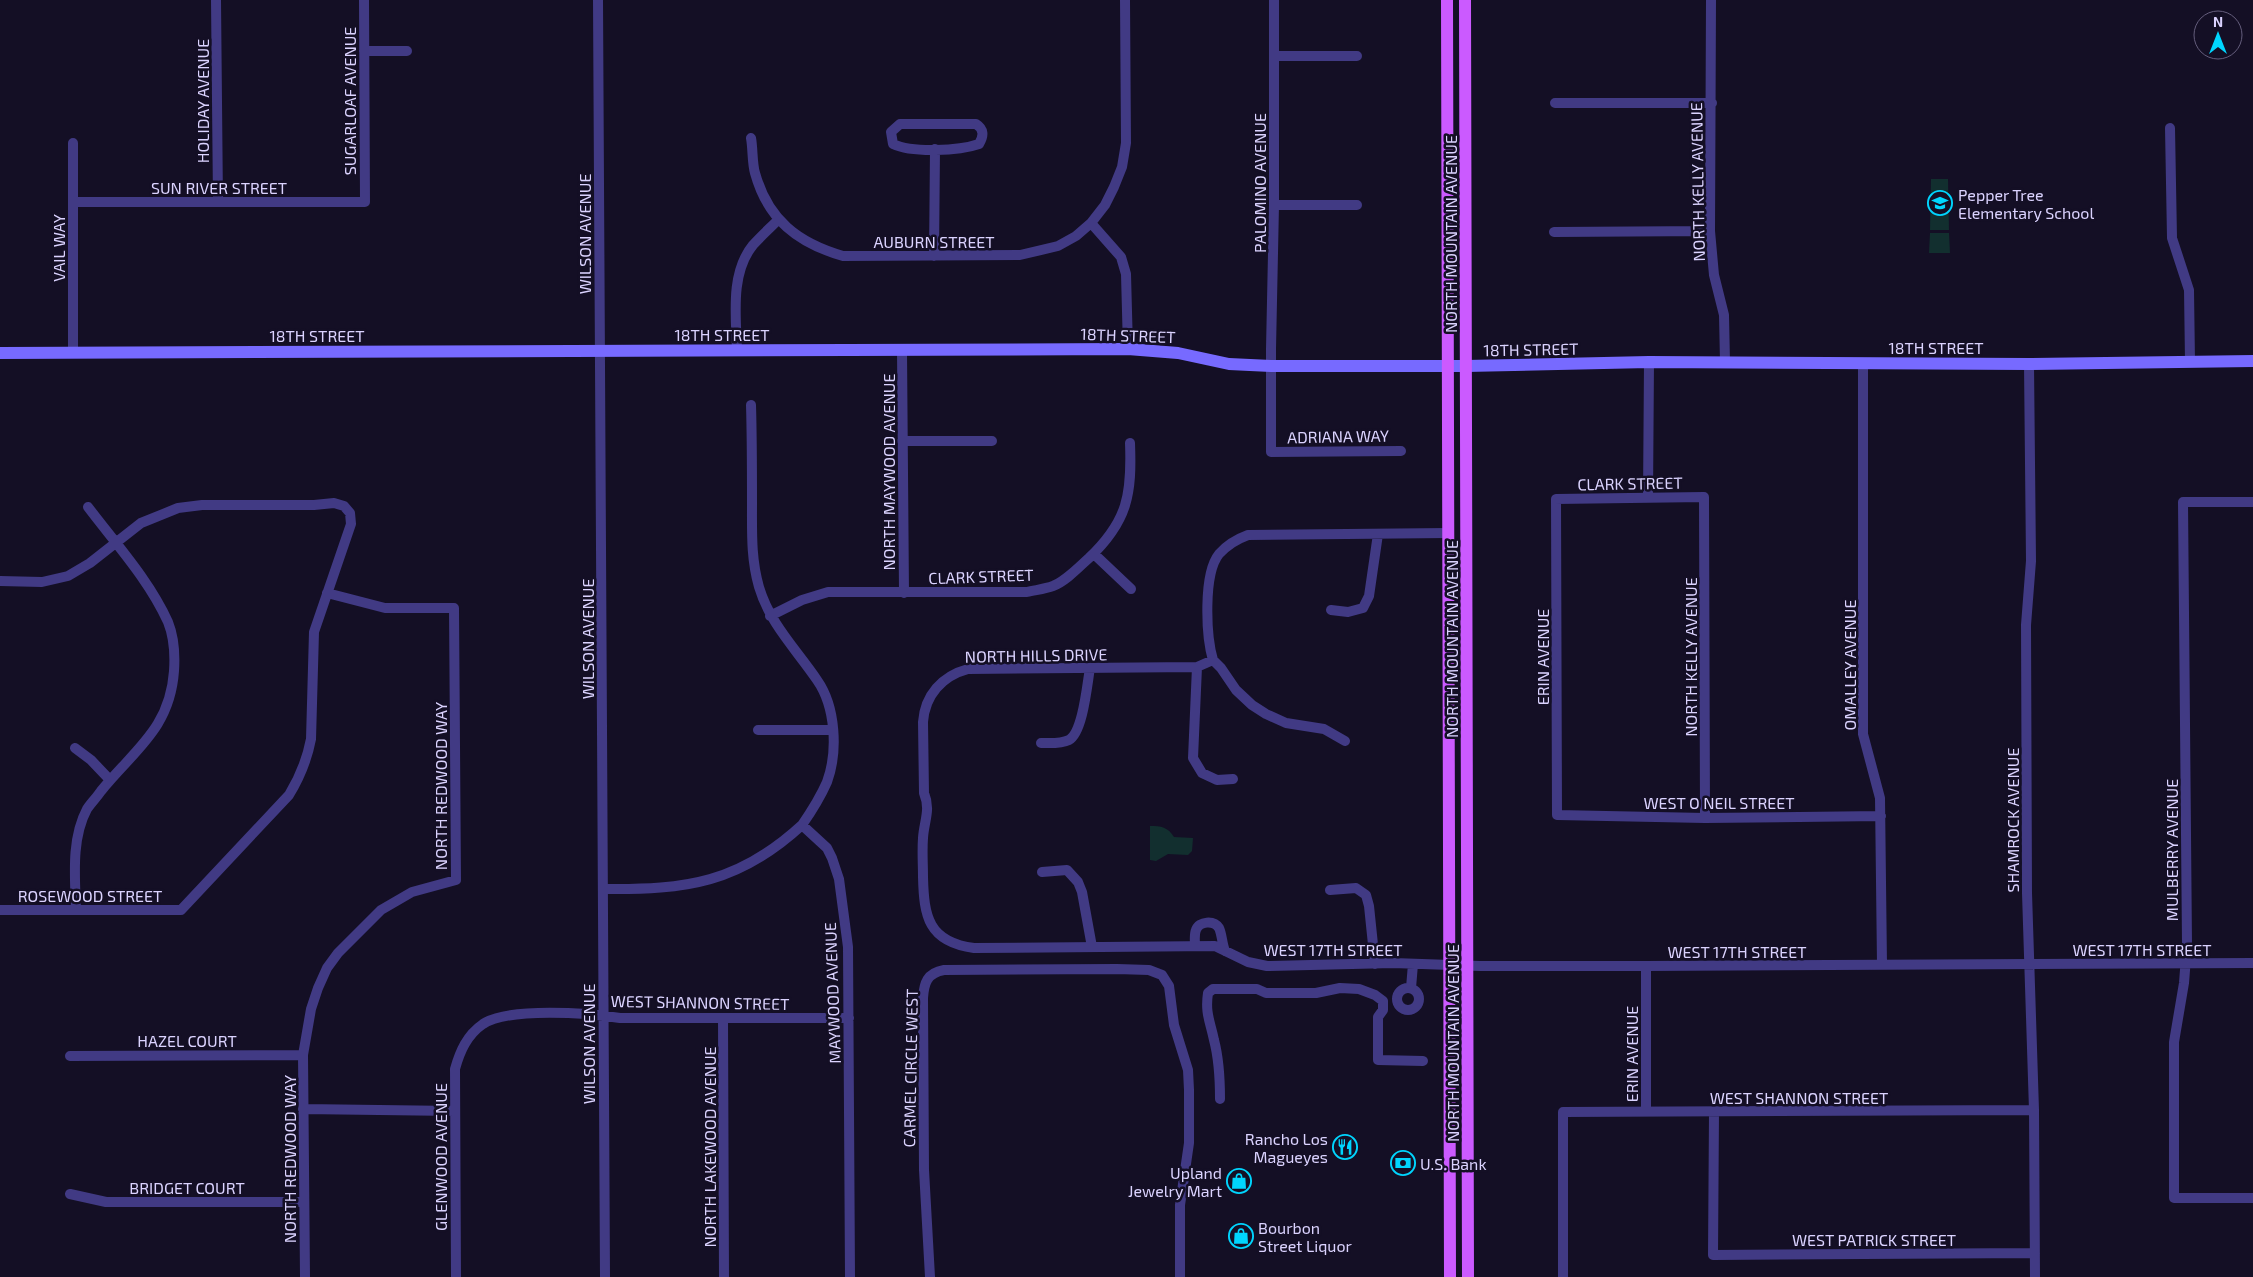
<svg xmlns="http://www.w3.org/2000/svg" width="2253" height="1277" font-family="'Exo 2',sans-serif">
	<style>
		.green { fill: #122f2f }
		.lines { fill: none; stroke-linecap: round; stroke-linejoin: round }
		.street { stroke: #413a84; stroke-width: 10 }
		.secondary { stroke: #776aff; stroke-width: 12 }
		.primary { stroke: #cb5aff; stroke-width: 12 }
		.labels { text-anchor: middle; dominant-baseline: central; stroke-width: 5; stroke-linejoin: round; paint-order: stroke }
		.street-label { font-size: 16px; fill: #dbd3ff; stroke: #140f25 }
		.poi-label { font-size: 16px; fill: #dbd3ff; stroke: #140f25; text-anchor: start }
	</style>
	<rect width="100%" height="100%" fill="#140f25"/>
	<path class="green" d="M1931 179H1948L1949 230H1930Z
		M1930 233H1949L1950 253H1929Z
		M1150 826C1161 826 1168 827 1174 837L1193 838 1192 851 1188 855 1168 854 1156 861 1150 860Z"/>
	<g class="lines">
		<path class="street" d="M216 0 218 202
			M598 0 605 1277
			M1274 0V205L1271 349V452L1401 451
			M1711 0 1710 231 1714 275 1724 315 1725 362
			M364 51H407
			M1274 56H1357
			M1555 103H1712
			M900 124H976C984 129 984 136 979 144 959 151 912 153 893 144L891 132Z
			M2170 128 2172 238 2189 290 2190 362
			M751 138C753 149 752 163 755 173 768 220 798 243 843 256L1020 255 1058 246 1076 236 1091 223 1105 205 1114 187 1122 167 1126 143 1125 0
			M73 202H365L364 0
			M1274 205H1357
			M1091 223 1121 257 1126 274 1128 349
			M1554 232 1710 231
			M934 256 935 149
			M737 350C736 316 730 273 753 245 761 236 770 228 778 220
			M902 351 904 593
			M73 352V143
			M1863 363V734L1880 798 1882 965
			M2029 364 2031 561 2026 625 2027 893 2034 1110 2035 1277
			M751 405C752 438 752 471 752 504 752 533 751 559 759 587 770 624 796 649 817 680 836 707 838 752 827 782 820 798 811 812 802 825L827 848 832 858 839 879 848 947 850 1277
			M902 441H992
			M1648 497 1649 362
			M2253 502H2183L2187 944 2184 983 2174 1042V1198H2253
			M1448 533 1248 535C1237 539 1227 545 1219 554 1203 574 1206 636 1213 660L1197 667 968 669C942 676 925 695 923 722L924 793C931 810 924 821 923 838 922 851 923 864 923 877 924 916 928 942 974 948L1215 946 1248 962 1267 966 1393 963 1480 966H1646L2253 963
			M1094 554 1131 589
			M0 581 42 582 68 576 90 563 141 523 178 508 202 505H314L334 503 344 506 350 513 351 524 314 632 311 739C307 760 300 777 289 795L181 910H0
			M1331 610 1348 612 1363 608 1369 596 1378 534
			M770 616 802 600 828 592H1027C1035 590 1045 589 1053 586 1066 581 1079 567 1089 558 1128 521 1132 494 1130 443
			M1213 660 1221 668 1236 690 1252 705 1266 714 1286 723 1324 729 1345 741
			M1197 667 1193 758 1202 773 1217 780 1233 779
			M758 730H833
			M1041 743C1050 743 1061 744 1069 740 1083 732 1087 685 1090 668
			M75 748 91 760 110 780
			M1705 818 1704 497 1556 499 1557 815 1705 818 1881 816
			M1042 872 1067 870 1078 882 1082 892 1092 947
			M604 889C686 890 739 883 802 825
			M1330 890 1356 888 1366 895 1369 906 1375 964
			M76 910C75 877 71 839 87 809 91 803 97 797 101 791 134 750 170 729 174 671 175 656 174 637 168 622 149 580 116 544 88 507
			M1195 946C1195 941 1194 934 1196 930 1199 921 1214 920 1219 928 1222 934 1222 944 1225 951
			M1411 988 1413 964
			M1397 999a11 11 0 1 1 22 0a11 11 0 1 1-22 0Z
			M1383 1001V1010L1378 1017V1060L1423 1061
			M723 1018 724 1277
			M70 1056 303 1055
			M1220 1099C1220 1080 1219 1059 1214 1040 1210 1021 1205 1013 1208 993L1213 989H1257L1266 993H1316L1340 988 1359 989 1375 995 1383 1001
			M303 1109 455 1111
			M1646 1112V966
			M1714 1112 1713 1255 2035 1253
			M70 1194 106 1202H304
			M305 1277 303 1055 311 1009 318 988 327 968 338 953 381 910 412 892 456 880 454 608H385L327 593
			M456 1277 455 1069C460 1051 467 1035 483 1024 509 1007 589 1013 620 1018H849
			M930 1277 924 1170 923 998C924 983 927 973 944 970L1117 969 1149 970 1162 975 1169 986 1174 1025 1188 1070 1189 1090V1143L1180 1205V1277
			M1563 1277V1112L2034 1110"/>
		<path class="secondary" d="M0 353 1128 349 1178 353 1229 364 1271 366H1466L1649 362 2029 364 2253 361"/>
		<path class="primary" d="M1447 0 1450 1277
			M1465 0 1468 1277"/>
	</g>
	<defs>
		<symbol id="school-ring" viewBox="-11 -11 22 22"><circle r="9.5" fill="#140f25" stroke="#00d5fe" stroke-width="1.5"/><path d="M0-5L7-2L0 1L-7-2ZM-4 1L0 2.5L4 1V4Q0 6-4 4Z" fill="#00d5fe"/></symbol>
		<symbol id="restaurant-ring" viewBox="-11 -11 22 22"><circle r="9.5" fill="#140f25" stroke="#00d5fe" stroke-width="1.5"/><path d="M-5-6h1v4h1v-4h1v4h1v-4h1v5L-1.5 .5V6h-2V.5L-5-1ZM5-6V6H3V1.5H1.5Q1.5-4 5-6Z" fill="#00d5fe"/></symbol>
		<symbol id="bank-ring" viewBox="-11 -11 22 22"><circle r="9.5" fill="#140f25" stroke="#00d5fe" stroke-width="1.5"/><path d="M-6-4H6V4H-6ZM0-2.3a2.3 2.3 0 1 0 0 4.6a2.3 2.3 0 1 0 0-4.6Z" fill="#00d5fe"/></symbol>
		<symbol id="shop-ring" viewBox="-11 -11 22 22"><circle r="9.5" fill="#140f25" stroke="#00d5fe" stroke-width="1.5"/><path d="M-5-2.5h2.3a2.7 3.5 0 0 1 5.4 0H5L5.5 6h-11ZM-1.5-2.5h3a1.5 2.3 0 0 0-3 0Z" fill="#00d5fe"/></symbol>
	</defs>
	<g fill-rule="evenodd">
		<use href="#school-ring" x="1926" y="189" width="28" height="28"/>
		<use href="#restaurant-ring" x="1331" y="1133" width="28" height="28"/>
		<use href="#bank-ring" x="1389" y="1149" width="28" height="28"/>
		<use href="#shop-ring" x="1225" y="1167" width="28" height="28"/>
		<use href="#shop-ring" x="1227" y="1222" width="28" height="28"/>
	</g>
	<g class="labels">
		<g class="street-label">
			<text transform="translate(202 101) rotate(-90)">HOLIDAY AVENUE</text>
			<text transform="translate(349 101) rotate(-90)">SUGARLOAF AVENUE</text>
			<text transform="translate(1697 182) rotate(-91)">NORTH KELLY AVENUE</text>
			<text transform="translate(1259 183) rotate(-90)">PALOMINO AVENUE</text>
			<text x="219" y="187">SUN RIVER STREET</text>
			<text transform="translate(584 234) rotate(-90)">WILSON AVENUE</text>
			<text transform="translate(1450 234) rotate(-90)">NORTH MOUNTAIN AVENUE</text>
			<text x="934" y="241">AUBURN STREET</text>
			<text transform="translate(58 248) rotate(-90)">VAIL WAY</text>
			<text x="722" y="334">18TH STREET</text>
			<text x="317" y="335">18TH STREET</text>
			<text transform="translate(1128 335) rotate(2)">18TH STREET</text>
			<text x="1936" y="347">18TH STREET</text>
			<text transform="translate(1531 349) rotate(-1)">18TH STREET</text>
			<text transform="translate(1338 436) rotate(-1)">ADRIANA WAY</text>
			<text transform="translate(888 472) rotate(-90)">NORTH MAYWOOD AVENUE</text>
			<text transform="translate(1630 483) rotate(-1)">CLARK STREET</text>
			<text transform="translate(981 576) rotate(-2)">CLARK STREET</text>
			<text transform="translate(587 639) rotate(-90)">WILSON AVENUE</text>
			<text transform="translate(1451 639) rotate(-90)">NORTH MOUNTAIN AVENUE</text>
			<text transform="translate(1036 655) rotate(-1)">NORTH HILLS DRIVE</text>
			<text transform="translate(1542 657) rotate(-90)">ERIN AVENUE</text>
			<text transform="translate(1690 657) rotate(-90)">NORTH KELLY AVENUE</text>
			<text transform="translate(1849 665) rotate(-90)">OMALLEY AVENUE</text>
			<text transform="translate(440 786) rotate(-90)">NORTH REDWOOD WAY</text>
			<text x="1719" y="802">WEST O NEIL STREET</text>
			<text transform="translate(2012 820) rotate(-90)">SHAMROCK AVENUE</text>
			<text transform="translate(2171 850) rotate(-90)">MULBERRY AVENUE</text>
			<text x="90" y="895">ROSEWOOD STREET</text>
			<text x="1333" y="949">WEST 17TH STREET</text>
			<text x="2142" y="949">WEST 17TH STREET</text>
			<text x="1737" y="951">WEST 17TH STREET</text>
			<text transform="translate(832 993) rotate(-92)">MAYWOOD AVENUE</text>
			<text transform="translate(700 1002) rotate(1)">WEST SHANNON STREET</text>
			<text x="187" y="1040">HAZEL COURT</text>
			<text transform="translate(1452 1043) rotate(-90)">NORTH MOUNTAIN AVENUE</text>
			<text transform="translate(588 1044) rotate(-90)">WILSON AVENUE</text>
			<text transform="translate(1631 1054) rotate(-90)">ERIN AVENUE</text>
			<text transform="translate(910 1068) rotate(-89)">CARMEL CIRCLE WEST</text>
			<text x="1799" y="1097">WEST SHANNON STREET</text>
			<text transform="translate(709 1147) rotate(-90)">NORTH LAKEWOOD AVENUE</text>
			<text transform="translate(440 1157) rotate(-90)">GLENWOOD AVENUE</text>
			<text transform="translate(289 1159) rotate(-90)">NORTH REDWOOD WAY</text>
			<text x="187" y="1187">BRIDGET COURT</text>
			<text x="1874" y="1239">WEST PATRICK STREET</text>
		</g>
		<g class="poi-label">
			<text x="1958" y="194">Pepper Tree<tspan x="1958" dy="18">Elementary School</tspan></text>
			<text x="1328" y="1138" text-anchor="end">Rancho Los<tspan x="1328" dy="18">Magueyes</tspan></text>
			<text x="1420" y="1163">U.S. Bank</text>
			<text x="1222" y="1172" text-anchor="end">Upland<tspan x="1222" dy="18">Jewelry Mart</tspan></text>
			<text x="1258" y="1227">Bourbon<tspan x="1258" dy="18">Street Liquor</tspan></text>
		</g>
	</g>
	<g transform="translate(2218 35)"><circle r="24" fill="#140f25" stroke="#645d7c"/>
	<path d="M0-4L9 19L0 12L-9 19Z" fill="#00d5fe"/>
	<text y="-8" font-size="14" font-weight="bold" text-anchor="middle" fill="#dbd3ff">N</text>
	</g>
</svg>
